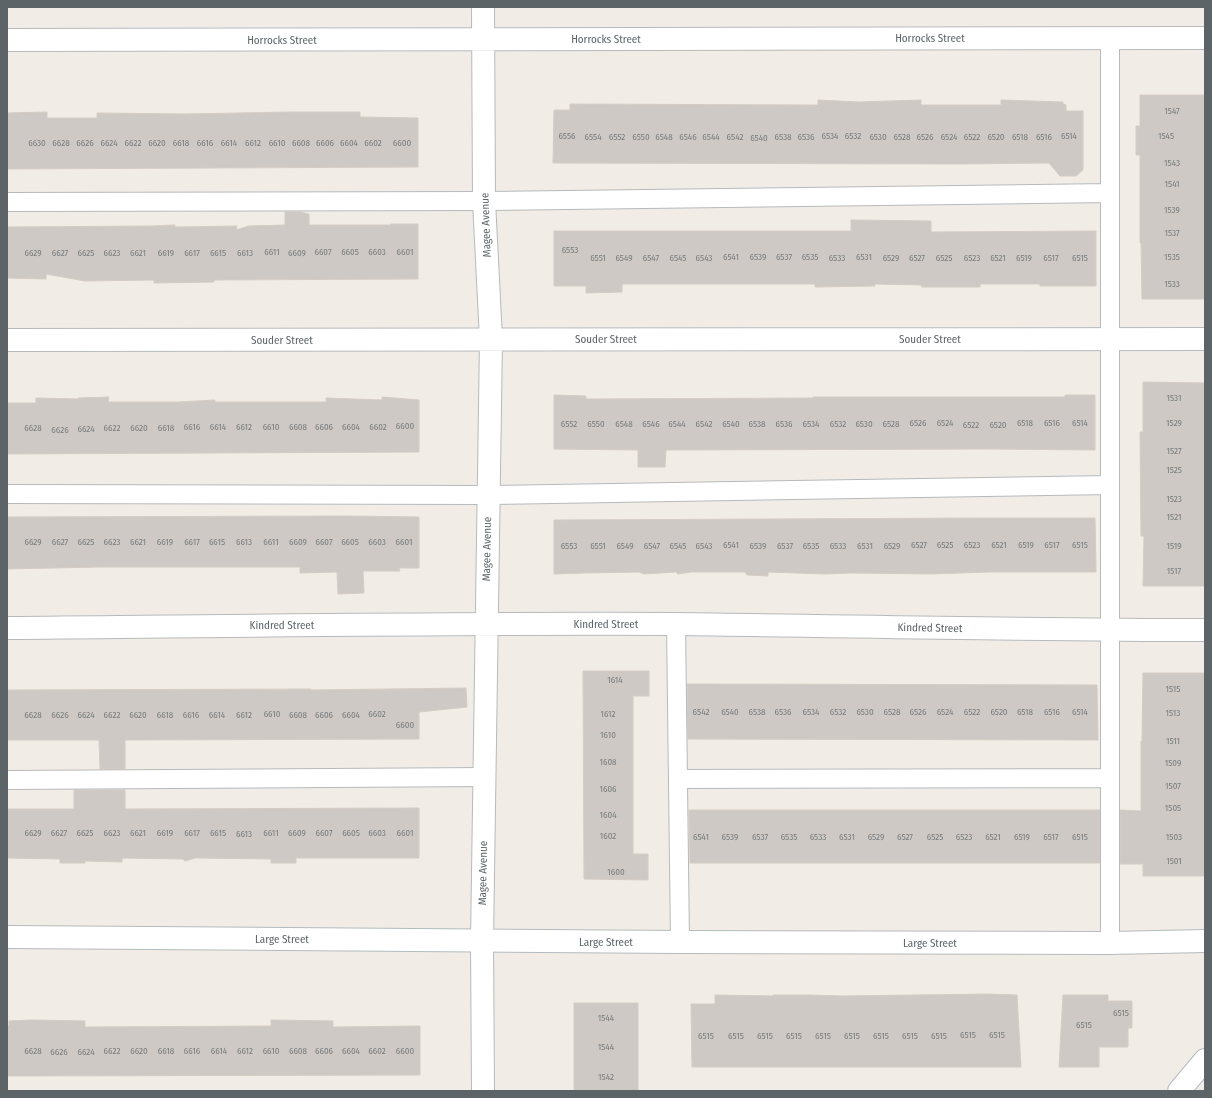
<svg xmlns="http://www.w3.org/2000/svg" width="1212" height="1098" font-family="'Fira Sans Condensed',sans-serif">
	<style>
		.building { fill: #cec9c5; stroke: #d6ccc4 }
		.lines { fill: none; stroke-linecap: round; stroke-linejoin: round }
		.lane-casing { stroke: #b6babd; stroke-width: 20 }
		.street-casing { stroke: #b6babd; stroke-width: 24 }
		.secondary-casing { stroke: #b4bbbe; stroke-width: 24 }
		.lane { stroke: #fff; stroke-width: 18 }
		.street { stroke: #fff; stroke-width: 22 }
		.secondary { stroke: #fff; stroke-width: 22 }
		.labels { text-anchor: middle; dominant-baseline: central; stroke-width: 3.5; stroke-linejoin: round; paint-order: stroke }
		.number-label { font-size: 9px; fill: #797d7e }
		.street-label { font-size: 11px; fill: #5d6467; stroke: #fff }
	</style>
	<rect width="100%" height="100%" fill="#f1ece6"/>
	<path class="building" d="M1140 95H1205V299H1142L1141 243H1140V155H1136V126H1140Z
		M818 100 859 102 921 100V105H1001V100L1063 102V104L1066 105V111H1083V170L1076 176H1060L1049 163 960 164 553 163 554 110H570V104L807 105H818Z
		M47 112V118H97V113L184 114 290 112H360V117L418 118V167L7 169V113Z
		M285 212H300L309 214V225H391V224H418V279L214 280V282L154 283V280L85 281 46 274V279L7 278V227L152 226 175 225V227L237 226 236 230 249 226 285 225Z
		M851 220 931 221V232L1096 231V286H1040V284H980V287H922L921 285 875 284V286L815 287V284H622V292L586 293V286H554V231H851Z
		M1143 382 1205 383V586H1143L1144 536H1141L1140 432H1143Z
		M554 395 586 396V399L813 398V397H1065V395H1095V450L989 449 666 450 665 467H638V450L554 449Z
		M109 397 108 402H179L215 400V402H326V398L382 400V397L419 400V452L7 454V403H36V398L78 399V398Z
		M347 516 419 517V568H399L400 571H363L364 593 338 594 337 572 300 573V567H99L7 569V517Z
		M984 518H1095L1096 572H988L932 574 852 573 825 574 768 572V576L747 575 745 572H691L678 574 676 572 644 574 639 572 584 573 554 574V520Z
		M583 671H649V696H633V854H648V880L584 879Z
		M1143 673H1205V876H1143V864H1120V810L1141 811V741H1142Z
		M687 684 1097 685 1098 740 688 739Z
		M466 688 467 707 419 712V739L125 740V769H100L99 740H7V690L311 689V690Z
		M74 790H125V809L419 808V858H296V863H271V859L195 858 185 861 183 859 122 858V862L85 861V863H60V859L7 858V809H74Z
		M689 810H1100V863H690Z
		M988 994 1017 995 1021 1067H692L691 1004H715V995L773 996V995H810L843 996Z
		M1063 995H1108V1001H1132V1028H1128V1047H1099V1067H1059Z
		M574 1003H638V1091H574Z
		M31 1020 85 1021V1027L271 1026V1020L333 1021V1027L420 1026V1075L7 1076V1026H9V1021Z"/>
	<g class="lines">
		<defs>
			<path id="lane" d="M7 202 484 201 1110 193
				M7 494 488 495 1110 485
				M676 624 680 942
				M678 779 1109 778
				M7 780 485 777
				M1110 943V37"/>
			<path id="street" d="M7 40 1205 38
				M7 340 1205 339
				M7 628C230 626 453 623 675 624 852 626 1028 630 1205 630
				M483 1091 482 941 491 339 484 201 483 7
				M1179 1091 1205 1060"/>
			<path id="secondary" d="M7 937 680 942 1110 943 1205 941"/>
		</defs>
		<use href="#lane" class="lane-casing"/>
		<use href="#street" class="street-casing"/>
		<use href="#secondary" class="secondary-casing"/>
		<use href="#lane" class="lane"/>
		<use href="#street" class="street"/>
		<use href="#secondary" class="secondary"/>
	</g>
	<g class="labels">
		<g class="number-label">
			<text x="1172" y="111">1547</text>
			<text x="567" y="136">6556</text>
			<text x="830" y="136">6534</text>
			<text x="853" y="136">6532</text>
			<text x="1069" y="136">6514</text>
			<text x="1166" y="136">1545</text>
			<text x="593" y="137">6554</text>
			<text x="617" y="137">6552</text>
			<text x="641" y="137">6550</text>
			<text x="664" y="137">6548</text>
			<text x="688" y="137">6546</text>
			<text x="711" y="137">6544</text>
			<text x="735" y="137">6542</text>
			<text x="783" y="137">6538</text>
			<text x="806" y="137">6536</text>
			<text x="878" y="137">6530</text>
			<text x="902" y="137">6528</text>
			<text x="925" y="137">6526</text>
			<text x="949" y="137">6524</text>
			<text x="972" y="137">6522</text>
			<text x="996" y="137">6520</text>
			<text x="1020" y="137">6518</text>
			<text x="1044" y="137">6516</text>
			<text x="759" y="138">6540</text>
			<text x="37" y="143">6630</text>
			<text x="61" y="143">6628</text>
			<text x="85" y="143">6626</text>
			<text x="109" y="143">6624</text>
			<text x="133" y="143">6622</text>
			<text x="157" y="143">6620</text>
			<text x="181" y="143">6618</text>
			<text x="205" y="143">6616</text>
			<text x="229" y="143">6614</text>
			<text x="253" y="143">6612</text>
			<text x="277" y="143">6610</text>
			<text x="301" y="143">6608</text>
			<text x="325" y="143">6606</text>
			<text x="349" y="143">6604</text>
			<text x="373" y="143">6602</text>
			<text x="402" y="143">6600</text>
			<text x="1172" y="163">1543</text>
			<text x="1172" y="184">1541</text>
			<text x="1172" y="210">1539</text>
			<text x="1172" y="233">1537</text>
			<text x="570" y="250">6553</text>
			<text x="272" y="252">6611</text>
			<text x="323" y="252">6607</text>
			<text x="350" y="252">6605</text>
			<text x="377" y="252">6603</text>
			<text x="405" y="252">6601</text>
			<text x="33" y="253">6629</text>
			<text x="60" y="253">6627</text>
			<text x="86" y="253">6625</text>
			<text x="112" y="253">6623</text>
			<text x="138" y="253">6621</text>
			<text x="166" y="253">6619</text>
			<text x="192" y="253">6617</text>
			<text x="218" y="253">6615</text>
			<text x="245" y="253">6613</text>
			<text x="297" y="253">6609</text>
			<text x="731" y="257">6541</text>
			<text x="758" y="257">6539</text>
			<text x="784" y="257">6537</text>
			<text x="810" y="257">6535</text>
			<text x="864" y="257">6531</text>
			<text x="1172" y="257">1535</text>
			<text x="598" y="258">6551</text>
			<text x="624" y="258">6549</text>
			<text x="651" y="258">6547</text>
			<text x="678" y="258">6545</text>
			<text x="704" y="258">6543</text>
			<text x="837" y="258">6533</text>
			<text x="891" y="258">6529</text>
			<text x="917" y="258">6527</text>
			<text x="944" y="258">6525</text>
			<text x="972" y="258">6523</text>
			<text x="998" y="258">6521</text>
			<text x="1024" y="258">6519</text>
			<text x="1051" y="258">6517</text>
			<text x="1080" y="258">6515</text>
			<text x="1172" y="284">1533</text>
			<text x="1174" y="398">1531</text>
			<text x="918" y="423">6526</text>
			<text x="945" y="423">6524</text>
			<text x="1025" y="423">6518</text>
			<text x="1052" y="423">6516</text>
			<text x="1080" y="423">6514</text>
			<text x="1174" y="423">1529</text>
			<text x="569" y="424">6552</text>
			<text x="596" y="424">6550</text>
			<text x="624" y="424">6548</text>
			<text x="651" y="424">6546</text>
			<text x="677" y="424">6544</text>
			<text x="704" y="424">6542</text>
			<text x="731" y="424">6540</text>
			<text x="757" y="424">6538</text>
			<text x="784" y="424">6536</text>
			<text x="811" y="424">6534</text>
			<text x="838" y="424">6532</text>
			<text x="864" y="424">6530</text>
			<text x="891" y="424">6528</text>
			<text x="971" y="425">6522</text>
			<text x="998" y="425">6520</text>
			<text x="405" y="426">6600</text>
			<text x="192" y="427">6616</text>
			<text x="218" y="427">6614</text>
			<text x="244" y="427">6612</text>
			<text x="271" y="427">6610</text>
			<text x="298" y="427">6608</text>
			<text x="324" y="427">6606</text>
			<text x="351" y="427">6604</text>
			<text x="378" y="427">6602</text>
			<text x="33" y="428">6628</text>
			<text x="112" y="428">6622</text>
			<text x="139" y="428">6620</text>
			<text x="166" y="428">6618</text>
			<text x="86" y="429">6624</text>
			<text x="60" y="430">6626</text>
			<text x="1174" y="451">1527</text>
			<text x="1174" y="470">1525</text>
			<text x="1174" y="499">1523</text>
			<text x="1174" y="517">1521</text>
			<text x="33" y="542">6629</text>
			<text x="60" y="542">6627</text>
			<text x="86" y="542">6625</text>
			<text x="112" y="542">6623</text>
			<text x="138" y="542">6621</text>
			<text x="165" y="542">6619</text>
			<text x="192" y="542">6617</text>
			<text x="217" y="542">6615</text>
			<text x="244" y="542">6613</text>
			<text x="271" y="542">6611</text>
			<text x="298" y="542">6609</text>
			<text x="324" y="542">6607</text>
			<text x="350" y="542">6605</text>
			<text x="377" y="542">6603</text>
			<text x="404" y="542">6601</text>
			<text x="731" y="545">6541</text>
			<text x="919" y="545">6527</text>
			<text x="945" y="545">6525</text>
			<text x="972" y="545">6523</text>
			<text x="999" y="545">6521</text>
			<text x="1026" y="545">6519</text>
			<text x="1052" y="545">6517</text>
			<text x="1080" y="545">6515</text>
			<text x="569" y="546">6553</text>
			<text x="598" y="546">6551</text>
			<text x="625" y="546">6549</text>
			<text x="652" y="546">6547</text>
			<text x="678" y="546">6545</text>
			<text x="704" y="546">6543</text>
			<text x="758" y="546">6539</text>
			<text x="785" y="546">6537</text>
			<text x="811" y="546">6535</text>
			<text x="838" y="546">6533</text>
			<text x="865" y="546">6531</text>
			<text x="892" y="546">6529</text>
			<text x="1174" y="546">1519</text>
			<text x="1174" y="571">1517</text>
			<text x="615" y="680">1614</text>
			<text x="1173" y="689">1515</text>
			<text x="701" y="712">6542</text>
			<text x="730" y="712">6540</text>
			<text x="757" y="712">6538</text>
			<text x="783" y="712">6536</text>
			<text x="811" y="712">6534</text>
			<text x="838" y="712">6532</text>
			<text x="865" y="712">6530</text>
			<text x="892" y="712">6528</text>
			<text x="918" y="712">6526</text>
			<text x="945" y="712">6524</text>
			<text x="972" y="712">6522</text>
			<text x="999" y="712">6520</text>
			<text x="1025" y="712">6518</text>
			<text x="1052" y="712">6516</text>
			<text x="1080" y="712">6514</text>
			<text x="1173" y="713">1513</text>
			<text x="272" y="714">6610</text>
			<text x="377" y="714">6602</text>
			<text x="608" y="714">1612</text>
			<text x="33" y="715">6628</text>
			<text x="60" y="715">6626</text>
			<text x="86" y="715">6624</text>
			<text x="112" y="715">6622</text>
			<text x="138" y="715">6620</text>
			<text x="165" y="715">6618</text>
			<text x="191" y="715">6616</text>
			<text x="217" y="715">6614</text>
			<text x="244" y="715">6612</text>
			<text x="298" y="715">6608</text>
			<text x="324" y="715">6606</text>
			<text x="351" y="715">6604</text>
			<text x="405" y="725">6600</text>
			<text x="608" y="735">1610</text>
			<text x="1173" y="741">1511</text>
			<text x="608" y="762">1608</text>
			<text x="1173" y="763">1509</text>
			<text x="1173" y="786">1507</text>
			<text x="608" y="789">1606</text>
			<text x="1173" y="808">1505</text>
			<text x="608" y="815">1604</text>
			<text x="33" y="833">6629</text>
			<text x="59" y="833">6627</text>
			<text x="85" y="833">6625</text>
			<text x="112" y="833">6623</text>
			<text x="138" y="833">6621</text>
			<text x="165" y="833">6619</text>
			<text x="192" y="833">6617</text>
			<text x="218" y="833">6615</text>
			<text x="271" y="833">6611</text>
			<text x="297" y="833">6609</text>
			<text x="324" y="833">6607</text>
			<text x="351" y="833">6605</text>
			<text x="377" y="833">6603</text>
			<text x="405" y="833">6601</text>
			<text x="244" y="834">6613</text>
			<text x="608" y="836">1602</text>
			<text x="701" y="837">6541</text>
			<text x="730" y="837">6539</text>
			<text x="760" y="837">6537</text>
			<text x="789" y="837">6535</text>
			<text x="818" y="837">6533</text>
			<text x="847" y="837">6531</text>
			<text x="876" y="837">6529</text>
			<text x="905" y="837">6527</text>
			<text x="935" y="837">6525</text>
			<text x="964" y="837">6523</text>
			<text x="993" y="837">6521</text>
			<text x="1022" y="837">6519</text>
			<text x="1051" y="837">6517</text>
			<text x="1080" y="837">6515</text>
			<text x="1174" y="837">1503</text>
			<text x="1174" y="861">1501</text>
			<text x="616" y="872">1600</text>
			<text x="1121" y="1013">6515</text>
			<text x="606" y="1018">1544</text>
			<text x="1084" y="1025">6515</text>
			<text x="968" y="1035">6515</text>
			<text x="997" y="1035">6515</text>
			<text x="706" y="1036">6515</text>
			<text x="736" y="1036">6515</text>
			<text x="765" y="1036">6515</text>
			<text x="794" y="1036">6515</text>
			<text x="823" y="1036">6515</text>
			<text x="852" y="1036">6515</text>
			<text x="881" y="1036">6515</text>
			<text x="910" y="1036">6515</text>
			<text x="939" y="1036">6515</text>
			<text x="606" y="1047">1544</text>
			<text x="33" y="1051">6628</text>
			<text x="112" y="1051">6622</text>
			<text x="139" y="1051">6620</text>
			<text x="166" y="1051">6618</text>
			<text x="192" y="1051">6616</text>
			<text x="219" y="1051">6614</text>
			<text x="245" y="1051">6612</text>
			<text x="271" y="1051">6610</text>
			<text x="298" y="1051">6608</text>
			<text x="324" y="1051">6606</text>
			<text x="351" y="1051">6604</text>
			<text x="377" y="1051">6602</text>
			<text x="405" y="1051">6600</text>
			<text x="59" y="1052">6626</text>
			<text x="86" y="1052">6624</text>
			<text x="606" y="1077">1542</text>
		</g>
		<g class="street-label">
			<text x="930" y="38">Horrocks Street</text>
			<text x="606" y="39">Horrocks Street</text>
			<text x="282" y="40">Horrocks Street</text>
			<text transform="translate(486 225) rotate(-92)">Magee Avenue</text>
			<text x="606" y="339">Souder Street</text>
			<text x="930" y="339">Souder Street</text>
			<text x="282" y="340">Souder Street</text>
			<text transform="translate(487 549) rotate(-89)">Magee Avenue</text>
			<text x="606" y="624">Kindred Street</text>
			<text x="282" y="625">Kindred Street</text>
			<text transform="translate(930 628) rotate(1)">Kindred Street</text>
			<text transform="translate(483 873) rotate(-89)">Magee Avenue</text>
			<text x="282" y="939">Large Street</text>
			<text x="606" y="942">Large Street</text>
			<text x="930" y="943">Large Street</text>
		</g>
	</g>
	<rect width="1212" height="1098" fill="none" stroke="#5d6467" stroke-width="16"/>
</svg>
